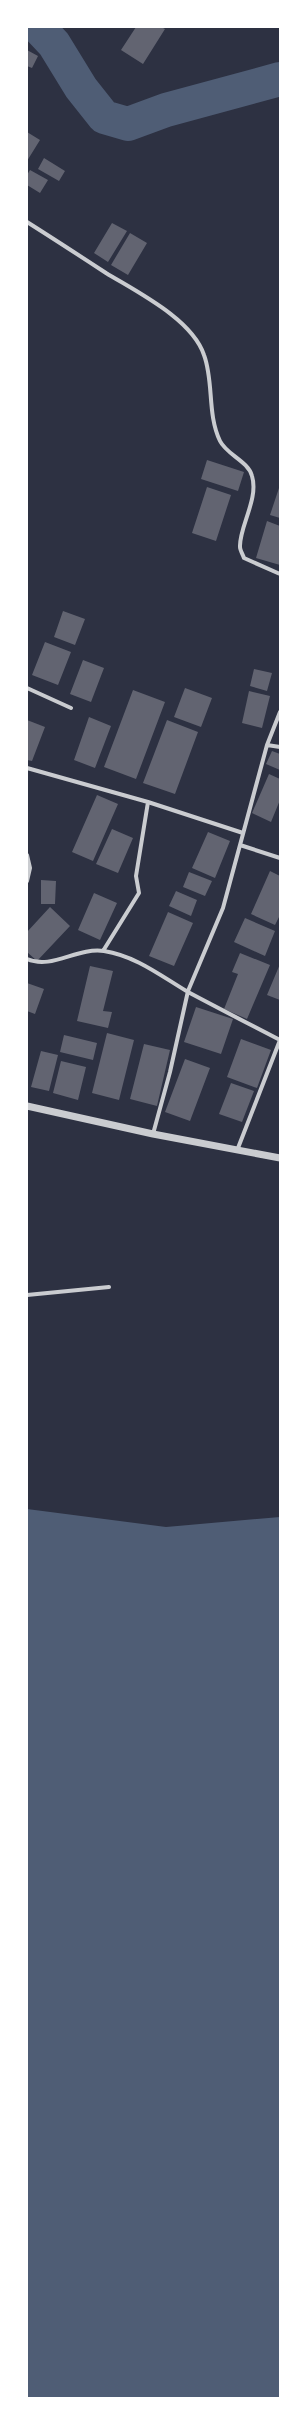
<svg xmlns="http://www.w3.org/2000/svg" width="307" height="2425" font-family="'PT Sans',sans-serif">
	<style>
		.water { fill: #4f5d75 }
		.lines { fill: none; stroke-linecap: round; stroke-linejoin: round }
		.river { stroke: #4f5d75; stroke-width: 34 }
		.building { fill: #626471 }
		.minor { stroke: #caccd0; stroke-width: 4 }
		.tertiary { stroke: #caccd0; stroke-width: 7 }
	</style>
	<rect width="100%" height="100%" fill="#2d3142"/>
	<path class="water" d="M27 1509 166 1527 280 1517V2398H27Z"/>
	<g class="lines">
		<path class="river" d="M38 27 54 44 81 88 104 117 128 124 166 110 280 79"/>
	</g>
	<path class="building" d="M136 27H161L165 29 143 64 121 50Z
		M27 50 38 56 32 68 27 66Z
		M27 132 40 140 27 161Z
		M44 158 65 171 59 181 38 169Z
		M30 170 48 180 40 193 27 185V175Z
		M112 223 127 231 108 262 94 253Z
		M130 233 147 243 128 275 111 265Z
		M207 460 244 472 238 491 201 479Z
		M280 485V518L270 515Z
		M207 487 231 495 216 541 192 533Z
		M267 521 280 526V565L256 558Z
		M63 611 85 619 75 645 54 637Z
		M45 642 71 652 58 685 32 675Z
		M83 660 104 668 91 702 70 694Z
		M254 669 272 673 267 691 250 686Z
		M185 688 212 698 201 727 174 717Z
		M133 690 165 702 136 779 104 767Z
		M249 691 270 696 262 728 242 723Z
		M89 717 111 726 95 768 74 760Z
		M27 720 45 727 32 761 27 760Z
		M167 720 198 732 175 794 143 783Z
		M272 751 280 754V770L266 764Z
		M269 774 280 779V800L271 822 252 813Z
		M97 795 118 804 93 861 72 852Z
		M112 829 133 838 118 873 96 864Z
		M208 832 230 841 215 878 192 868Z
		M270 871 280 876V915L275 925 251 914Z
		M189 872 212 881 205 896 183 887Z
		M41 880 56 881 55 904H41Z
		M176 891 197 900 191 916 169 906Z
		M94 893 117 903 100 940 78 930Z
		M50 907 70 926 37 961 27 952V932Z
		M168 912 193 923 174 966 149 956Z
		M245 918 275 931 265 956 234 942Z
		M240 953 270 965 247 1019 224 1009 238 974 232 972Z
		M280 964V1000L267 995Z
		M90 966 113 971 103 1011 112 1012 108 1028 77 1021Z
		M27 983 44 989 35 1014 27 1011Z
		M196 1007 233 1019 221 1054 184 1042Z
		M107 1033 134 1040 119 1100 92 1093Z
		M64 1035 97 1043 93 1060 60 1052Z
		M241 1039 271 1050 257 1088 227 1077Z
		M144 1044 170 1050 157 1106 130 1099Z
		M41 1051 58 1055 49 1091 31 1087Z
		M185 1059 210 1068 190 1121 165 1112Z
		M61 1061 86 1067 78 1100 53 1093Z
		M231 1083 254 1091 242 1122 219 1114Z"/>
	<g class="lines">
		<path class="minor" d="M27 222C54 239 80 256 106 273 137 292 192 319 204 355 214 382 207 414 220 441 227 455 248 461 252 476 259 499 239 527 240 547 240 550 243 555 244 558L280 574
			M27 688 71 708
			M267 745 280 747
			M27 768 148 802 243 833
			M240 845 280 858
			M27 855 30 868 27 881
			M103 951 139 893 136 876 148 802
			M27 959C52 970 77 947 104 951 136 956 161 976 188 992 218 1008 249 1024 280 1040
			M153 1134 170 1072 188 991 223 908 267 745 280 712
			M238 1148 280 1040
			M27 1295 109 1287"/>
		<path class="tertiary" d="M27 1106 153 1134 280 1158"/>
	</g>
	<rect width="307" height="2425" fill="none" stroke="#ffffff" stroke-width="56"/>
</svg>
